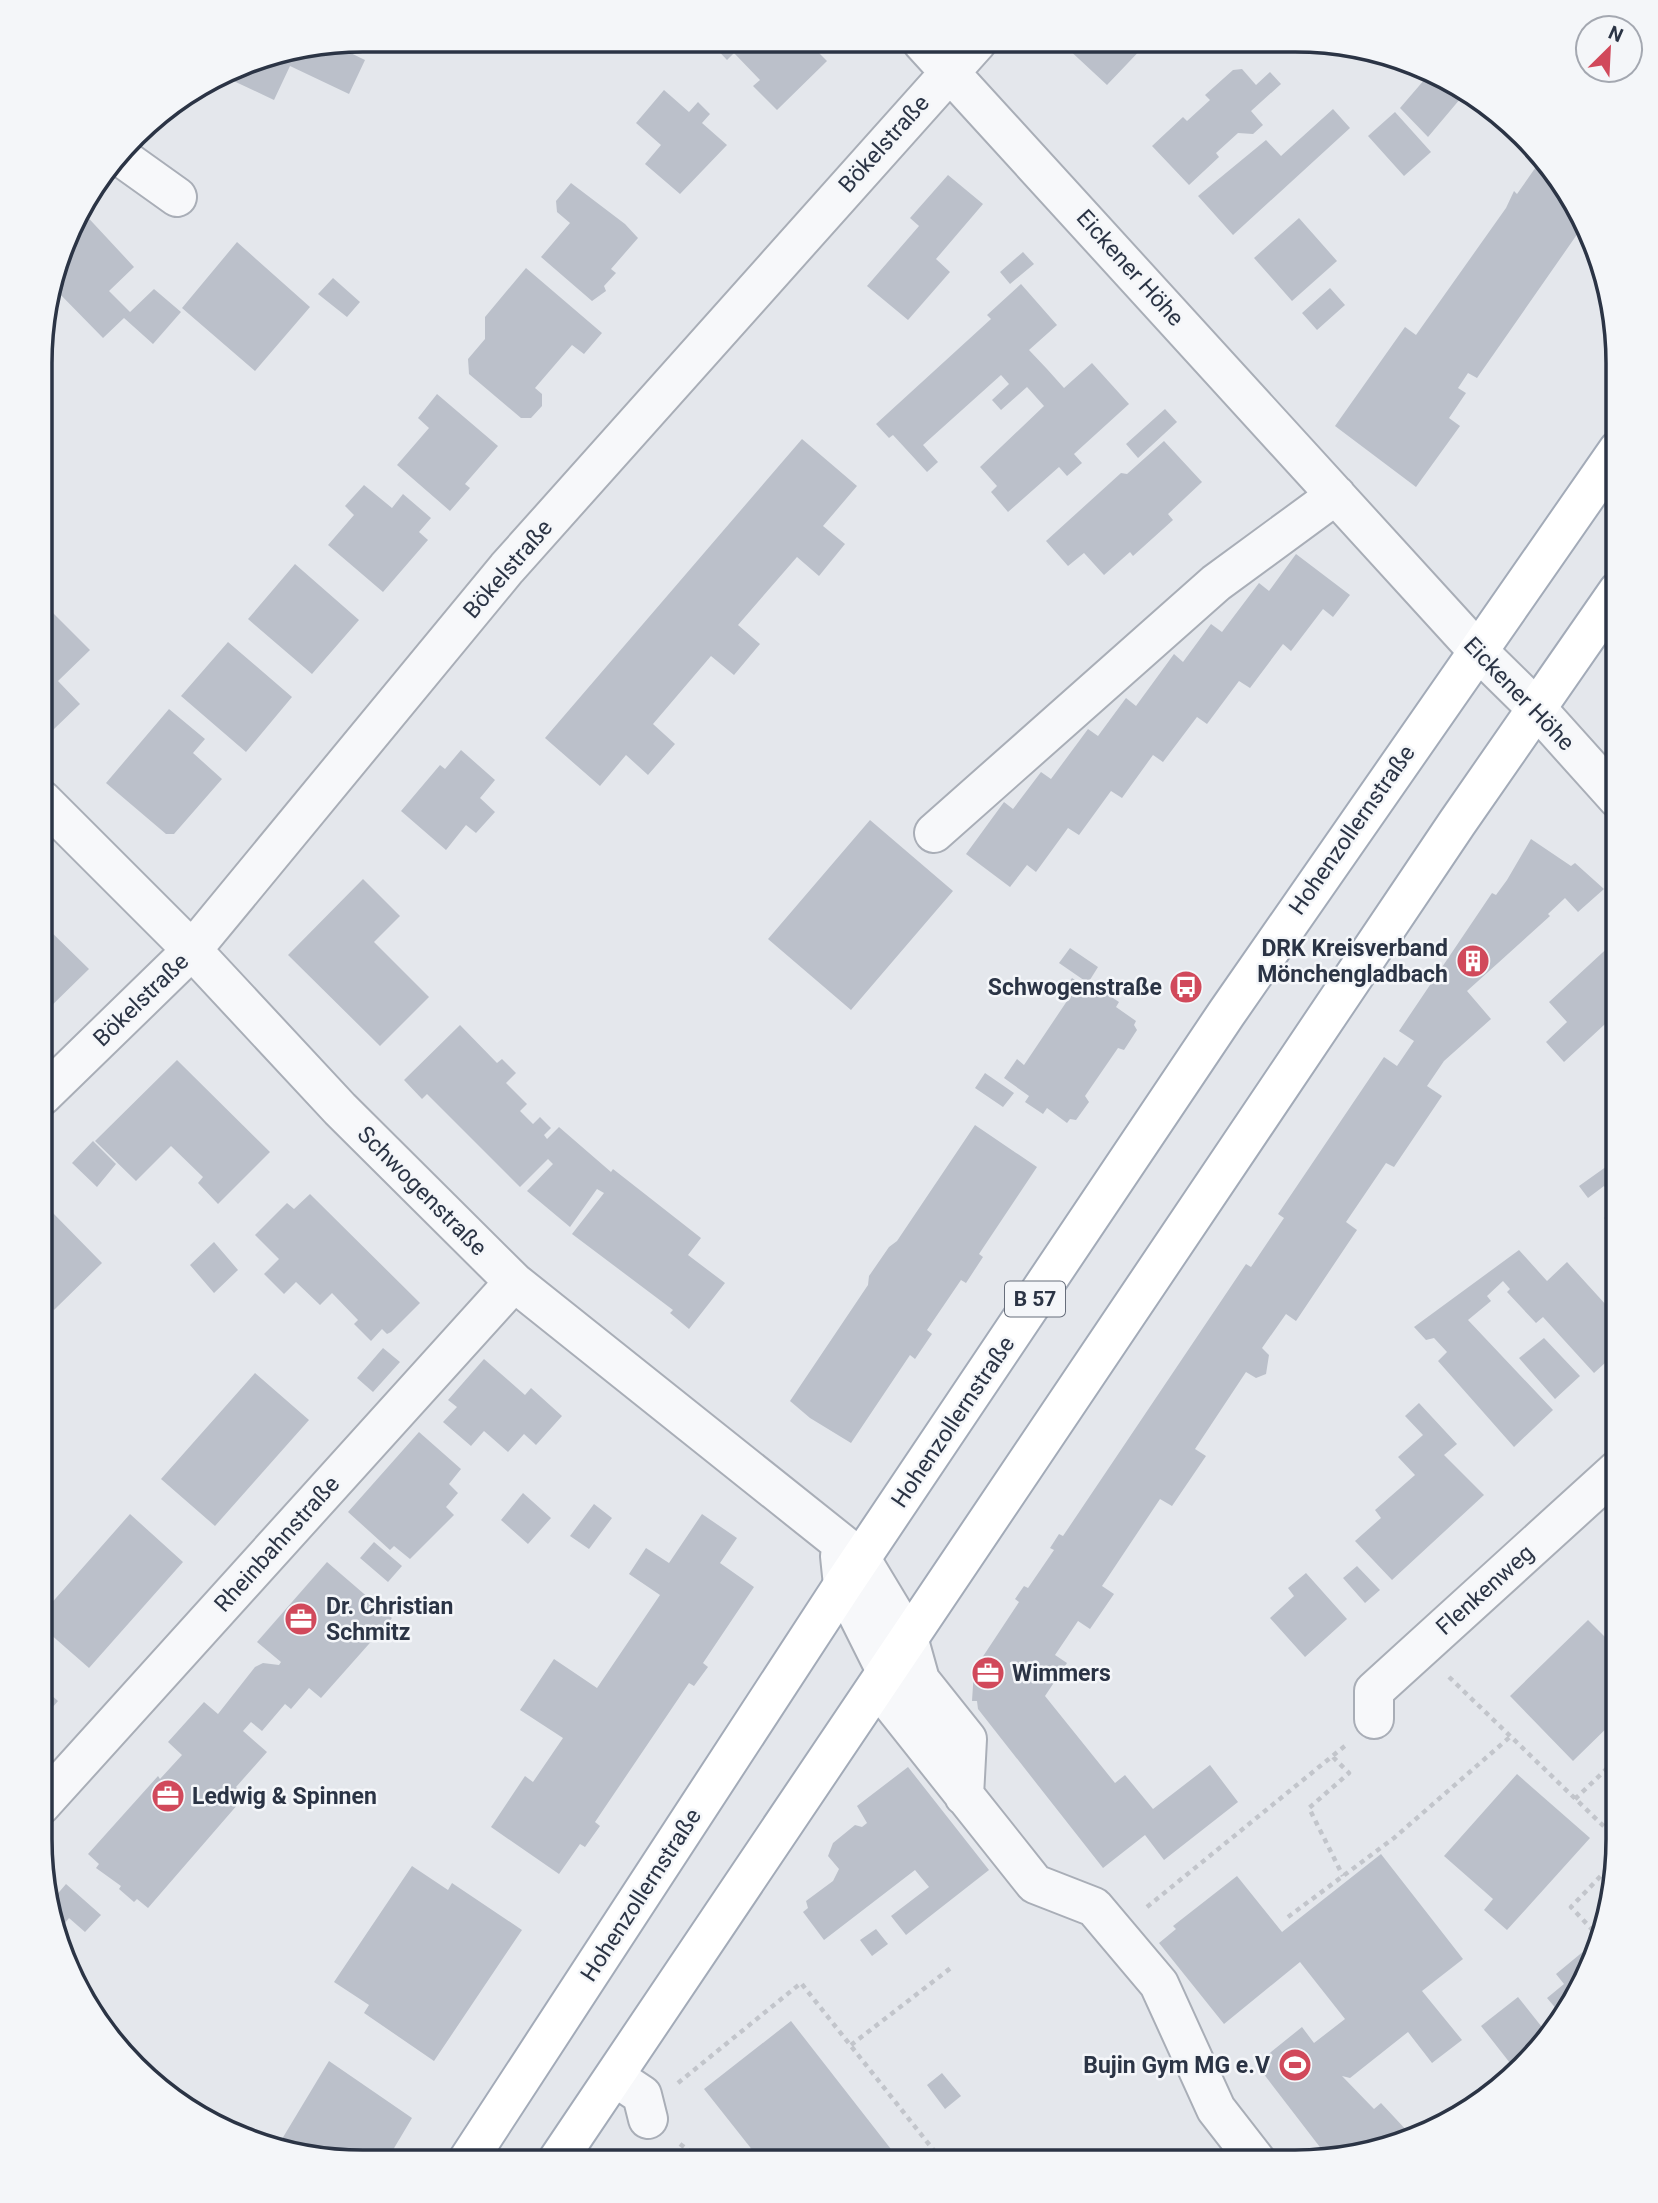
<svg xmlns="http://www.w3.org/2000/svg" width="1658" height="2203" font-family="Roboto,sans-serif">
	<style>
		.building { fill: #bbc0ca }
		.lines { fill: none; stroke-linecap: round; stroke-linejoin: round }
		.minor-casing { stroke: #a9aeb7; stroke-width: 42 }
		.major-casing { stroke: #a3abb8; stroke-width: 42 }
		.path { stroke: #c2c5cb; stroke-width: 4.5; stroke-dasharray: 5 5; stroke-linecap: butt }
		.minor { stroke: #f7f8fa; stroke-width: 38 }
		.major { stroke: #fff; stroke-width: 38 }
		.labels { text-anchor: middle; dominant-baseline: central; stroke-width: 5; stroke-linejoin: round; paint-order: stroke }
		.shield { fill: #f4f6f9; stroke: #676e7b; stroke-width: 2 }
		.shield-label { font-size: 21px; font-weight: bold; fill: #2b3445 }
		.street-label { font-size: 23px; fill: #2b3445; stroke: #f4f6f9 }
		.poi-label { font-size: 23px; font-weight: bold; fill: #2b3445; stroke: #f4f6f9; text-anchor: end }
		.rim { fill: none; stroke: #2b3445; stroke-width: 3.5 }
	</style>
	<rect width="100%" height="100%" fill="#e4e7ec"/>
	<path class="building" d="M709 41 808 42 827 61 777 110 753 86 760 80 734 53 727 60Z
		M1068 42H1103L1147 43 1107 85 1065 46Z
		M334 45 365 60 349 94 290 66 274 100 225 77 259 58Z
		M1242 69 1256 85 1270 72 1281 84 1251 111 1263 125 1253 134 1238 133 1216 153 1219 157 1189 185 1152 146 1183 117 1187 121 1210 100 1205 95 1233 70Z
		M1431 72 1466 92 1428 137 1400 108Z
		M664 90 689 112 698 102 710 114 702 123 727 145 680 194 645 164 661 145 636 123Z
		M1333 109 1350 128 1233 235 1198 196 1266 140 1281 156Z
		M1395 112 1431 152 1404 176 1368 136Z
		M1538 164 1585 223 1477 378 1468 373 1458 388 1466 393 1449 418 1460 426 1416 487 1335 426 1405 327 1416 335 1506 208 1514 191 1517 194Z
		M948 175 983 204 936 259 950 272 908 320 867 286 919 226 910 218Z
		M571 183 625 224 638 238 611 269 616 273 604 286 606 291 592 301 541 257 570 223 557 212 556 201Z
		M81 210 134 267 109 291 130 312 154 289 181 312 153 344 124 318 103 338 54 288Z
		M1299 218 1337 261 1292 301 1254 258Z
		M237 242 310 307 255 371 182 308Z
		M1023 252 1034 264 1010 284 1000 272Z
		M526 268 602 333 584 354 572 345 535 388 542 394V406L531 418H521L469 374 468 359 485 339V317Z
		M333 278 360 302 347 317 318 294Z
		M1021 284 1057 325 1029 350 1047 369 1064 388 1092 363 1129 404 1074 454 1082 463 1067 476 1059 467 1008 512 991 492 997 486 980 467 1044 406 1027 387 1001 410 992 400 1009 384 1001 375 923 445 938 462 927 472 893 435 889 438 876 424 991 319 987 315Z
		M1330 288 1345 305 1317 330 1302 313Z
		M437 394 498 446 465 484 470 488 450 511 397 465 429 428 418 418Z
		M1165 409 1177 422 1138 458 1126 444Z
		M802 439 857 486 823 526 845 544 819 576 797 557 738 625 760 644 734 675 711 656 653 724 675 744 648 775 626 755 600 786 545 738Z
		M1164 441 1202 482 1168 514 1173 520 1133 556 1130 552 1104 575 1084 553 1068 566 1046 541 1121 473 1127 474Z
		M364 485 392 508 403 494 431 518 419 532 428 540 383 592 328 545 354 515 345 506Z
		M1296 554 1350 595 1333 617 1323 609 1291 651 1283 644 1250 688 1239 681 1207 724 1197 717 1163 762 1153 755 1122 798 1111 791 1079 835 1068 828 1036 872 1027 865 1010 887 966 854 1004 802 1013 809 1041 772 1051 779 1088 729 1098 736 1126 698 1136 706 1174 654 1183 662 1211 624 1222 632 1259 583 1269 591Z
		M295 564 359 620 312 674 248 619Z
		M43 603 90 650 58 681 80 704 53 730 42 719Z
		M228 642 292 697 246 752 181 696Z
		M169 709 205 739 193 753 222 779 174 834H166L106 783Z
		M461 750 495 780 480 798 495 812 476 833 466 825 446 850 401 811 440 765 445 769Z
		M870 820 953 891 851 1010 768 939Z
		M1531 839 1571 866 1575 863 1604 889 1578 912 1565 898 1548 914 1550 916 1467 991 1491 1019 1444 1061 1427 1086 1442 1096 1394 1167 1386 1163 1346 1222 1357 1230 1296 1321 1286 1314 1262 1348 1269 1355 1266 1374 1256 1378 1246 1372 1195 1449 1206 1456 1172 1506 1160 1499 1102 1586 1114 1594 1090 1629 1078 1621 1055 1655 1067 1663 1045 1696 1115 1783 1125 1775 1153 1809 1210 1765 1238 1802 1164 1860 1145 1835 1103 1868 978 1709 977 1701H972L974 1670 1019 1602 1015 1599 1024 1586 1028 1588 1054 1550 1050 1548 1059 1534 1063 1536 1246 1264 1251 1267 1284 1218 1278 1214 1384 1057 1397 1066 1414 1041 1399 1031 1492 893 1496 895 1507 880Z
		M363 879 400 916 374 942 429 997 380 1046 288 955Z
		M42 923 89 969 42 1015Z
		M1615 941 1617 1013 1564 1062 1546 1042 1567 1022 1549 1002Z
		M1070 948 1098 967 1088 983 1059 963Z
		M1072 978 1098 995 1101 990 1119 1002 1116 1007 1136 1021 1134 1025 1137 1030 1124 1050 1118 1048 1085 1096 1089 1102 1076 1120 1070 1119 1067 1123 1047 1108 1043 1114 1025 1102 1029 1096 1004 1078 1017 1059 1024 1065 1067 1001 1059 996Z
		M460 1025 497 1063 502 1059 516 1073 506 1083 527 1104 520 1111 533 1124 540 1117 551 1128 544 1135 547 1139 559 1127 611 1172 613 1169 701 1238 688 1255 725 1283 689 1329 670 1313 673 1310 572 1234 604 1193 597 1189 570 1227 527 1191 553 1164 548 1159 520 1187 427 1094 422 1099 404 1080Z
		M177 1060 270 1152 218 1204 198 1183 203 1177 171 1146 136 1181 95 1141Z
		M985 1073 1014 1093 1003 1107 975 1088Z
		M975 1125 1037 1167 979 1254 983 1257 966 1283 961 1280 927 1330 932 1334 915 1359 910 1355 851 1443 810 1418 790 1401 868 1285 869 1276 889 1247 897 1241Z
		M93 1141 116 1164 97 1187 72 1163Z
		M1617 1159V1201L1604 1186 1588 1198 1579 1186Z
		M310 1194 420 1303 391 1332 387 1334 382 1329 371 1341 354 1324 358 1320 332 1293 320 1305 296 1282 284 1294 264 1274 279 1259 255 1235 287 1203 294 1209Z
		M1617 1206V1233L1604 1218Z
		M51 1211 102 1263 54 1310 41 1296V1221Z
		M214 1242 238 1270 214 1293 190 1265Z
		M1519 1250 1547 1281 1567 1262 1617 1317V1352L1594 1373 1543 1317 1536 1323 1507 1292 1510 1289 1503 1281 1487 1296 1491 1301 1468 1320 1553 1410 1514 1447 1438 1361 1447 1352 1434 1338 1426 1340 1414 1327Z
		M1544 1338 1580 1376 1555 1399 1519 1358Z
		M383 1348 400 1362 373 1392 357 1378Z
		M484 1359 525 1395 531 1388 562 1416 536 1445 524 1434 508 1452 484 1431 471 1446 443 1422 457 1407 448 1400Z
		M255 1373 309 1420 215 1526 161 1479Z
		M1419 1403 1457 1444 1444 1455 1484 1495 1392 1580 1355 1541 1381 1518 1375 1510 1415 1475 1398 1457 1423 1435 1405 1416Z
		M419 1432 461 1469 449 1484 458 1493 446 1507 454 1515 410 1559 394 1546 390 1550 348 1512Z
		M523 1493 551 1518 528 1544 501 1520Z
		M594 1504 612 1518 589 1549 570 1536Z
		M130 1514 183 1562 89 1668 41 1626V1615Z
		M702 1514 737 1538 720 1563 754 1587 703 1663 708 1667 694 1686 689 1683 595 1822 600 1826 585 1847 580 1844 559 1874 491 1827 525 1776 533 1782 563 1738 520 1710 554 1659 597 1688 660 1595 629 1574 646 1548 669 1563Z
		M374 1542 402 1566 388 1582 360 1558Z
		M327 1562 392 1618 321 1698 309 1688 291 1709 285 1704 262 1731 251 1722 243 1731 267 1752 236 1787 245 1796 148 1908 137 1899 134 1902 119 1889 121 1886 96 1868 99 1864 88 1854 158 1776 160 1779 182 1755 168 1742 204 1702 218 1714 255 1667 263 1663 279 1665 281 1662 257 1642Z
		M1357 1566 1380 1590 1365 1603 1343 1578Z
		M1306 1573 1347 1619 1305 1657 1270 1618 1294 1596 1288 1588Z
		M1588 1620 1617 1649V1718L1573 1761 1510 1696Z
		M41 1686 58 1701 40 1722Z
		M908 1767 989 1870 906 1935 891 1916 929 1887 915 1870 824 1940 803 1912 808 1908 806 1901 833 1881 839 1869 828 1856 833 1843 855 1825 862 1827 867 1823 857 1806Z
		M1517 1774 1590 1838 1507 1930 1484 1910 1493 1899 1444 1856Z
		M1381 1854 1463 1959 1422 1991 1462 2040 1432 2063 1408 2032 1350 2078 1342 2076 1374 2109 1381 2103 1409 2133 1420 2125 1425 2132 1326 2155 1256 2064 1302 2027 1314 2043 1345 2019 1300 1962 1224 2024 1159 1943 1176 1929 1173 1926 1237 1876 1282 1932Z
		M412 1866 448 1890 452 1883 522 1930 434 2061 364 2013 369 2005 334 1982Z
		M66 1884 101 1915 85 1932 69 1918 61 1928 54 1898Z
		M876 1929 888 1944 872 1956 860 1940Z
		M1602 1936 1600 1944 1564 2018 1547 1998 1564 1984 1556 1974Z
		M1518 1997 1549 2036 1517 2072 1481 2026Z
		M791 2021 901 2162 761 2161 704 2089Z
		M329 2061 412 2118 387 2160H321L279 2144Z
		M942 2073 961 2096 945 2109 927 2085Z
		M1001 2149 1012 2162H984Z"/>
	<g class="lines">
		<defs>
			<path id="minor" d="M922 42 1476 649 1538 710 1618 799
				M121 157 177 197
				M42 800 192 950 340 1109 514 1282 861 1559 908 1637 920 1680 967 1739 964 1796
				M934 833 1216 583 1336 495
				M42 1096 192 950 507 568 977 42
				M840 1556 843 1585 885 1669 891 1703 1035 1884 1094 1907 1159 1984 1216 2109 1258 2163
				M1374 1719V1691L1617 1470
				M40 1806 514 1282
				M615 2077 642 2095 648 2119"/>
			<path id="major" d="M468 2160 843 1585 1226 1014 1618 450
				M557 2161 1457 823 1618 591"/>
		</defs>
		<use href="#minor" class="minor-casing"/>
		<use href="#major" class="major-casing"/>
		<path class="path" d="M1449 1677 1617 1839
			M1333 1757 1349 1773 1309 1808 1343 1876
			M1575 1799 1617 1759
			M1147 1907 1346 1745
			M1288 1917 1394 1838 1511 1736
			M1600 1938 1571 1907 1617 1859
			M851 2045 952 1967
			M678 2083 801 1983 943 2162
			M680 2144 703 2161"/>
		<use href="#minor" class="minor"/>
		<use href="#major" class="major"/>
	</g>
	<defs>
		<symbol id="building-disc" viewBox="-11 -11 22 22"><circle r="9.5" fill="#d1495b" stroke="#f4f6f9"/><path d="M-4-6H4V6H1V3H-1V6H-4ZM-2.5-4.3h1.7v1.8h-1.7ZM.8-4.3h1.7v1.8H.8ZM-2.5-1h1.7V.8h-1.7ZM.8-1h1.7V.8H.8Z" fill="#fff"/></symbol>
		<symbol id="bus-disc" viewBox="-11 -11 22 22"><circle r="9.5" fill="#d1495b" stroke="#f4f6f9"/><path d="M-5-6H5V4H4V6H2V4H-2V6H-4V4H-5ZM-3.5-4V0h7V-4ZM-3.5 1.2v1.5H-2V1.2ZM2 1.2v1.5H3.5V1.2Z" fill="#fff"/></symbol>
		<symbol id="office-disc" viewBox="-11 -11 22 22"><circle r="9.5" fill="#d1495b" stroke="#f4f6f9"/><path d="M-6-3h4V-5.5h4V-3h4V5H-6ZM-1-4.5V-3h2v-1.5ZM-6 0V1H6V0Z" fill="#fff"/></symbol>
		<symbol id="stadium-disc" viewBox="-11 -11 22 22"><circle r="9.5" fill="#d1495b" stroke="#f4f6f9"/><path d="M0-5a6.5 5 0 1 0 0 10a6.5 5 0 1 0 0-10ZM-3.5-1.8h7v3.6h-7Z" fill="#fff"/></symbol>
	</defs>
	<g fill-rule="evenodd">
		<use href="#building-disc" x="1454" y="942" width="38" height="38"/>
		<use href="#bus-disc" x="1167" y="968" width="38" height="38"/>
		<use href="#office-disc" x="282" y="1600" width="38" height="38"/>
		<use href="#office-disc" x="969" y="1654" width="38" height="38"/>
		<use href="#office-disc" x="149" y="1777" width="38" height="38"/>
		<use href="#stadium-disc" x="1276" y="2046" width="38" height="38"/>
	</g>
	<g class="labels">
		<rect class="shield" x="1005" y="1281.5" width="60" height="35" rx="5"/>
		<g class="shield-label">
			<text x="1035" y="1299">B 57</text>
		</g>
		<g class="street-label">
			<text transform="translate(884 144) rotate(-48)">Bökelstraße</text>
			<text transform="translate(1130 268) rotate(48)">Eickener Höhe</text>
			<text transform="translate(508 569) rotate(-49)">Bökelstraße</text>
			<text transform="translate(1519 694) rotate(46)">Eickener Höhe</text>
			<text transform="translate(1352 830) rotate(-55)">Hohenzollernstraße</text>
			<text transform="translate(141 1000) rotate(-44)">Bökelstraße</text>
			<text transform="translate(422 1191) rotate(45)">Schwogenstraße</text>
			<text transform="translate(953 1422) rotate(-56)">Hohenzollernstraße</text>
			<text transform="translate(277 1544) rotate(-48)">Rheinbahnstraße</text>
			<text transform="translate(1485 1590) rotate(-42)">Flenkenweg</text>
			<text transform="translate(641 1895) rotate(-57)">Hohenzollernstraße</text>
		</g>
		<g class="poi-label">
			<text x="1448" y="948">DRK Kreisverband<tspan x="1448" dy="26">Mönchengladbach</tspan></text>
			<text x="1162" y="987">Schwogenstraße</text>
			<text x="326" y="1606" text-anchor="start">Dr. Christian<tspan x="326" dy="26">Schmitz</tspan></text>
			<text x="1012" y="1673" text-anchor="start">Wimmers</text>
			<text x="192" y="1796" text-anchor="start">Ledwig &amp; Spinnen</text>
			<text x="1270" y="2065">Bujin Gym MG e.V</text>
		</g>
	</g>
	<path d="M0 0H1658V2203H0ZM363 52H1295A311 311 0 0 1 1606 363V1839A311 311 0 0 1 1295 2150H363A311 311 0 0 1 52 1839V363A311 311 0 0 1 363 52Z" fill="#f4f6f9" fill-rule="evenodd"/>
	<path class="rim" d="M363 52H1295A311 311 0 0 1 1606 363V1839A311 311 0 0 1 1295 2150H363A311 311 0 0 1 52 1839V363A311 311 0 0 1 363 52Z"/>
	<g transform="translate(1609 49) rotate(24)"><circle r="33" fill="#f4f6f9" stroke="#a4a8b1" stroke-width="2"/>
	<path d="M0-5L12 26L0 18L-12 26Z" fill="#d1495b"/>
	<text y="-10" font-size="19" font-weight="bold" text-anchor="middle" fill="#2b3445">N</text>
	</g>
</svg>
